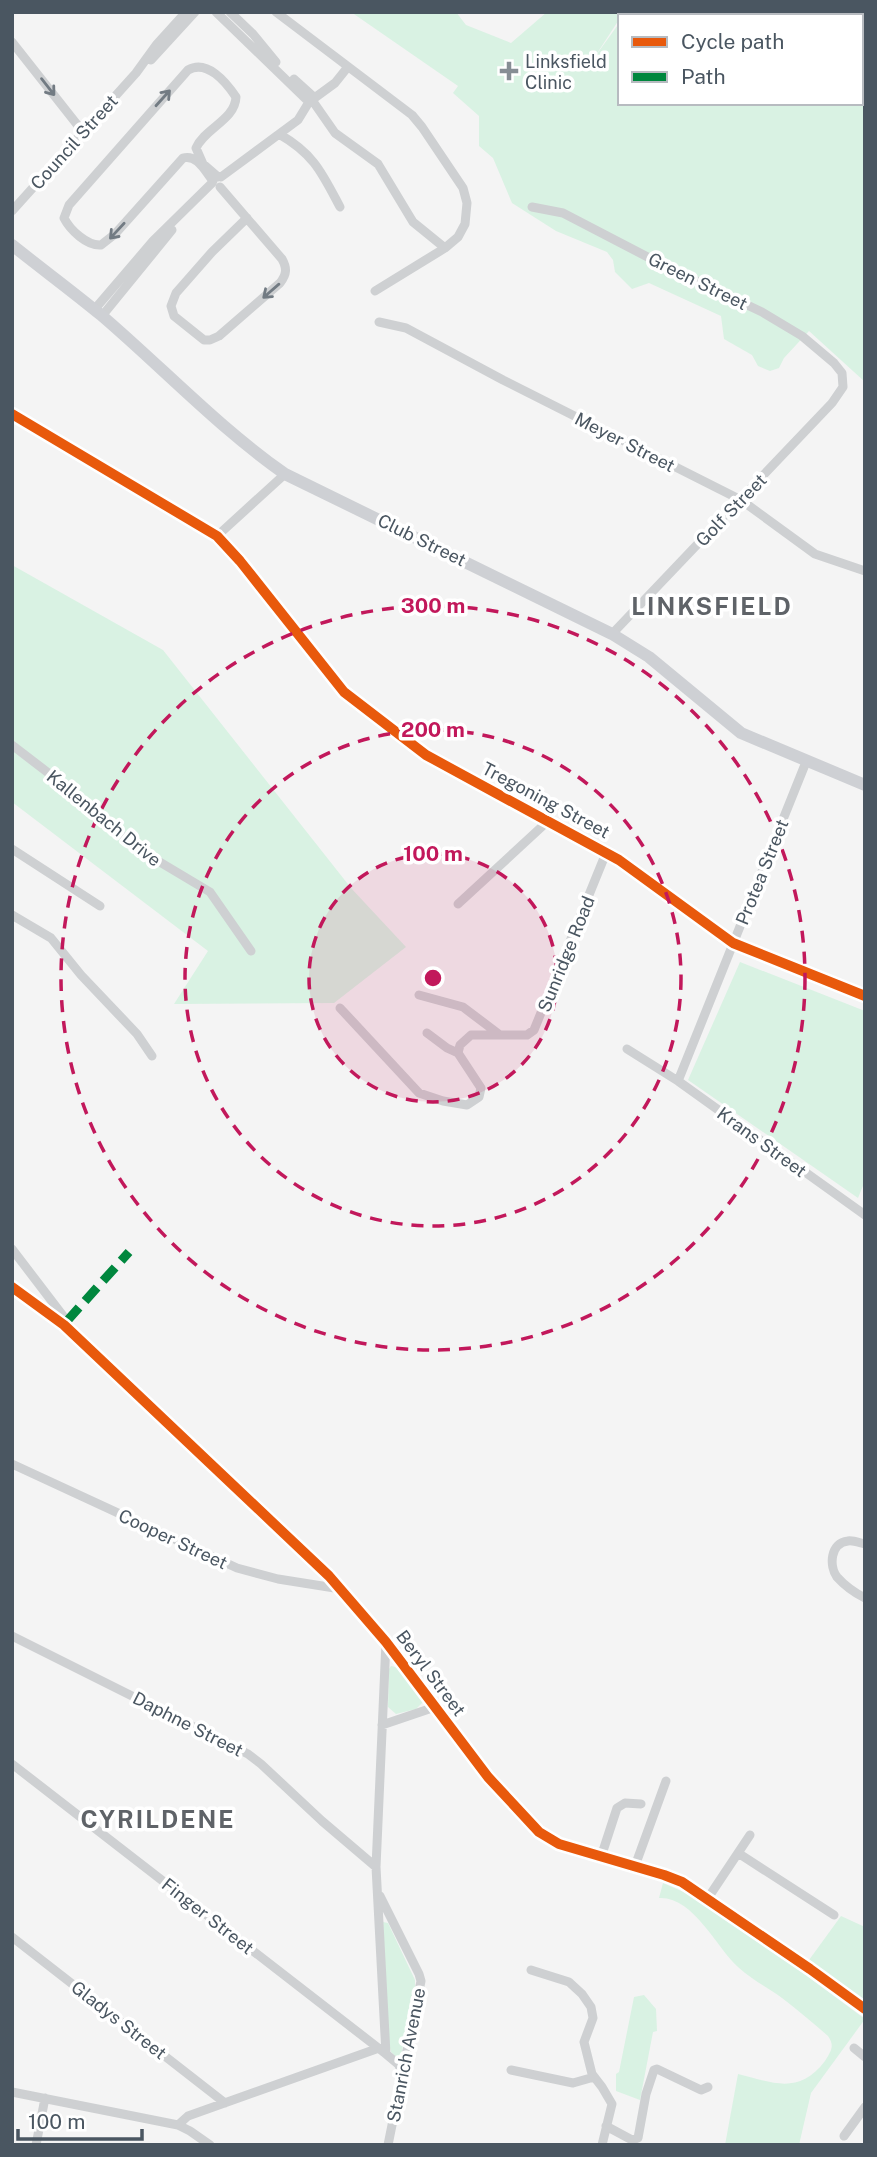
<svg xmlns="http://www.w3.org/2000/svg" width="877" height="2157" font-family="'Public Sans',sans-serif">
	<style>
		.green { fill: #d9f2e3 }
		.water { fill: #aee2f0 }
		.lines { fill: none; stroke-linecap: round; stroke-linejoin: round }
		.canal { stroke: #aee2f0; stroke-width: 9 }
		.street { stroke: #ced0d2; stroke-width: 9 }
		.secondary { stroke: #ced0d4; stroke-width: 12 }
		.quiet { stroke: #00873e; stroke-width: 9; stroke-dasharray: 18 9; stroke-linecap: butt }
		.cycleway-casing { stroke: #fff; stroke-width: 15 }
		.cycleway { stroke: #e8590c; stroke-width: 10 }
		.oneway { stroke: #727b83 }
		.ring { fill: none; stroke: #c2185b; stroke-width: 3.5; stroke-dasharray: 12 9 }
		.poi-dot { fill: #868d94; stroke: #fff; stroke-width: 2.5 }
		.labels { text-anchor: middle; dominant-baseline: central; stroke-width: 7; stroke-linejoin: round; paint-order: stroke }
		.poi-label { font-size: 18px; fill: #4a5661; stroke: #fff; text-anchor: start }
		.street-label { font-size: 18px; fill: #4a5661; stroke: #fff }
		.district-label { font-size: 24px; font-weight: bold; letter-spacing: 2px; fill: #5f6368; stroke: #fff }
		.centre { fill: #c2185b; stroke: #fff; stroke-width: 3.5 }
		.ring-label { font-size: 21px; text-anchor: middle; font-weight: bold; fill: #c2185b; stroke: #fff; stroke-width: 7; stroke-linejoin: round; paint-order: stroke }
	</style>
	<rect width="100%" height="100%" fill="#f4f4f4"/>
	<path class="green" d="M351 12H456L466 25 511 43 547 12H624L594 58 620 22V103H861V16H624L627 12H865V382L809 331 784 358 779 368 770 371 758 366 752 355 724 339 721 316 649 283 632 289 615 272 613 260 607 252 556 231 512 203 493 158 479 146V116L453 93 458 86Z
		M12 565 163 650 351 888 406 947 334 1003 174 1004 208 951 12 802Z
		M740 962 865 1011V1181L858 1198 688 1080Z
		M391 1666C404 1668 418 1689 423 1702L416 1709 396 1714 388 1707 389 1669Z
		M663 1883 686 1893 803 1973 865 2019 811 2093 799 2145H725L738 2074C774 2083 799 2095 825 2061 831 2051 835 2046 828 2036 813 2023 798 2010 782 1998 768 1988 751 1979 738 1967 716 1947 693 1896 659 1898Z
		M841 1916 865 1927V2002L809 1960Z
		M383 1922 388 1923 415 1980V1987L401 2056H395L391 2052 389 2044Z
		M644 1995 656 2009 657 2031 653 2032 640 2100 616 2091V2074L619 2072 634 1997Z"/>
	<path class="water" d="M774 12H865V38L861 37V16H775Z"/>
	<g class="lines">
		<path class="canal" d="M861 51 865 52"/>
		<path class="street" d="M216 12 309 102
			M230 12 253 34 276 62
			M276 12 412 115 422 127 463 188 467 203 465 224 458 237 445 248 375 291
			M12 42 83 132
			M151 60 195 12
			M294 79 315 98
			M312 100 335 133 378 164 413 222 445 248
			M279 134C314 154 322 173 340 207
			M221 177 298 120 309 102 335 83 347 68
			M213 181C205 171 197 154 183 158L115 234 101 245C87 246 70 230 64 218L69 205 188 70C207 59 226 82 236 97 235 120 205 128 196 148L203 164 218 177
			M220 187 282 259C287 268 287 274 280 283L219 336 210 340H204L174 316 171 306 176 293 212 252 247 218
			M532 207 563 213 663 265 762 312 802 336 834 363 842 373 843 387 832 403 612 634
			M12 211 136 73 157 44 186 12
			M94 310 153 241 212 183
			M102 316 172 230
			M379 322 406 328 503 380 741 500 815 554 865 571
			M12 414 217 536 240 561 344 692 426 755 619 860 733 943 865 996
			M217 536 285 474
			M12 745 64 785 138 849 210 892 251 951
			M806 762 678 1081 865 1215
			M12 849 100 906
			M458 904 548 821
			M12 915 51 938 81 975 137 1034 152 1056
			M419 995 463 1007 500 1035
			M340 1008 419 1093 443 1101 467 1105 479 1097 481 1088 458 1053 460 1045 471 1035H527L534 1030 606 853
			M427 1033 447 1048 458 1053
			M627 1049 678 1081
			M12 1249 67 1321 64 1325
			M12 1287 64 1325 329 1576 386 1642 488 1777 539 1832 559 1844 664 1875 682 1882 810 1969 865 2009
			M12 1464 237 1568 278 1579 341 1589
			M865 1544C860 1543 853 1540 848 1541 830 1543 829 1566 837 1577 845 1586 855 1593 865 1598
			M12 1636 248 1754 261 1764 322 1821 376 1867
			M386 1642 376 1867 386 2054
			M382 1725 435 1707
			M12 1764 386 2054 398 2064 402 2071
			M738 1853 834 1915
			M601 1857 617 1808 625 1803 641 1804
			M635 1866 666 1781
			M380 1896 419 1974 421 1981 388 2145
			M708 1898 750 1835
			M12 1937 225 2103
			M531 1970 569 1982 582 1994 591 2007 593 2018 584 2042 592 2074 602 2087 612 2104 602 2145
			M854 2048 865 2057
			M511 2070 573 2083 594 2077
			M12 2092 178 2125 190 2131 210 2145
			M178 2125 188 2116 379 2048
			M606 2126 632 2140 638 2138 646 2094 654 2070 657 2069 701 2090 708 2087
			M844 2136 865 2107
			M36 2145 45 2098"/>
		<path class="secondary" d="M12 245C42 269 72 291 101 315 163 368 218 427 285 474L612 634 649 657 741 733 865 785"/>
		<path class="quiet" d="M67 1321 129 1252"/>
		<defs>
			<path id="cycleway" d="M12 414 217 536 240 561 344 692 426 755 619 860 733 943 865 996
				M12 1287 64 1325 329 1576 386 1642 488 1777 539 1832 559 1844 664 1875 682 1882 810 1969 865 2009"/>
		</defs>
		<use href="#cycleway" class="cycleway-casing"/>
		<use href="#cycleway" class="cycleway"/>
	</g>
	<defs><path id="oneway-shaft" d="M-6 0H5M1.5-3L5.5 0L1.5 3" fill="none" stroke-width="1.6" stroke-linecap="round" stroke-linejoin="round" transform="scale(1.75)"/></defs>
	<g class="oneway">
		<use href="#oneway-shaft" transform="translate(48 87) rotate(52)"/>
		<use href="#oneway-shaft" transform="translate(163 98) rotate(-48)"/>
		<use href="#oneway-shaft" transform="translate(117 231) rotate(133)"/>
		<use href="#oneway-shaft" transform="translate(271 291) rotate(139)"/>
	</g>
	<circle cx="433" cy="978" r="124" fill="#c2185b" fill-opacity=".12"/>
	<g class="ring">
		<circle cx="433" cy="978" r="124"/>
		<circle cx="433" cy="978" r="248"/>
		<circle cx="433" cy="978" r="372"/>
	</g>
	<path class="poi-dot" d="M505.5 60.5h7v7h7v7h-7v7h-7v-7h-7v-7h7z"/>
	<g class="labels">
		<g class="poi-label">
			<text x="525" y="61">Linksfield<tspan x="525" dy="21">Clinic</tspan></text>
		</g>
		<g class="street-label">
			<text transform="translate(74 142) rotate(-48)">Council Street</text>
			<text transform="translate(698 281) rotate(26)">Green Street</text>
			<text transform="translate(625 442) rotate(27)">Meyer Street</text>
			<text transform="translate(731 510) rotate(-46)">Golf Street</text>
			<text transform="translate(422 540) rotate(26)">Club Street</text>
			<text transform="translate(546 800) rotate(28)">Tregoning Street</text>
			<text transform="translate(104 818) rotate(39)">Kallenbach Drive</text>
			<text transform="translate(762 872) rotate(-68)">Protea Street</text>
			<text transform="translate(566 954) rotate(-68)">Sunridge Road</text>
			<text transform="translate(762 1142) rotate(36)">Krans Street</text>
			<text transform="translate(173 1539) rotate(25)">Cooper Street</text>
			<text transform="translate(431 1673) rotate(53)">Beryl Street</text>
			<text transform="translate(188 1724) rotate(27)">Daphne Street</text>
			<text transform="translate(208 1916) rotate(38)">Finger Street</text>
			<text transform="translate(119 2020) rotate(38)">Gladys Street</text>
			<text transform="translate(406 2055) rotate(-79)">Stanrich Avenue</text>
		</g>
		<g class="district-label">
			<text x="712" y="606">LINKSFIELD</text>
			<text x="158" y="1819">CYRILDENE</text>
		</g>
	</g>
	<circle cx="433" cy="978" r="10" class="centre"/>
	<g class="ring-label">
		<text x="433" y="613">300 m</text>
		<text x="433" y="737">200 m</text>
		<text x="433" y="861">100 m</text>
	</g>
	<rect width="877" height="2157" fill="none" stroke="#4a5661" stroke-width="28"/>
	<rect x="618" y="14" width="245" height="91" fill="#ffffff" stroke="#b7bbc0" stroke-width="2"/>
	<rect x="632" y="37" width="35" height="10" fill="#e8590c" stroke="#b7bbc0" stroke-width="2"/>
	<text x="681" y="49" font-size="21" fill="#4a5661">Cycle path</text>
	<rect x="632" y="72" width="35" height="10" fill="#00873e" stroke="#b7bbc0" stroke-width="2"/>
	<text x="681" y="84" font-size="21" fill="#4a5661">Path</text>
	<path d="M18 2129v10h124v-10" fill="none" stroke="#4a5661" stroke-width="3.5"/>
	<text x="28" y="2129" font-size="21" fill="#4a5661" stroke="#ffffff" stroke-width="5" paint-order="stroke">100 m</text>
</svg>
